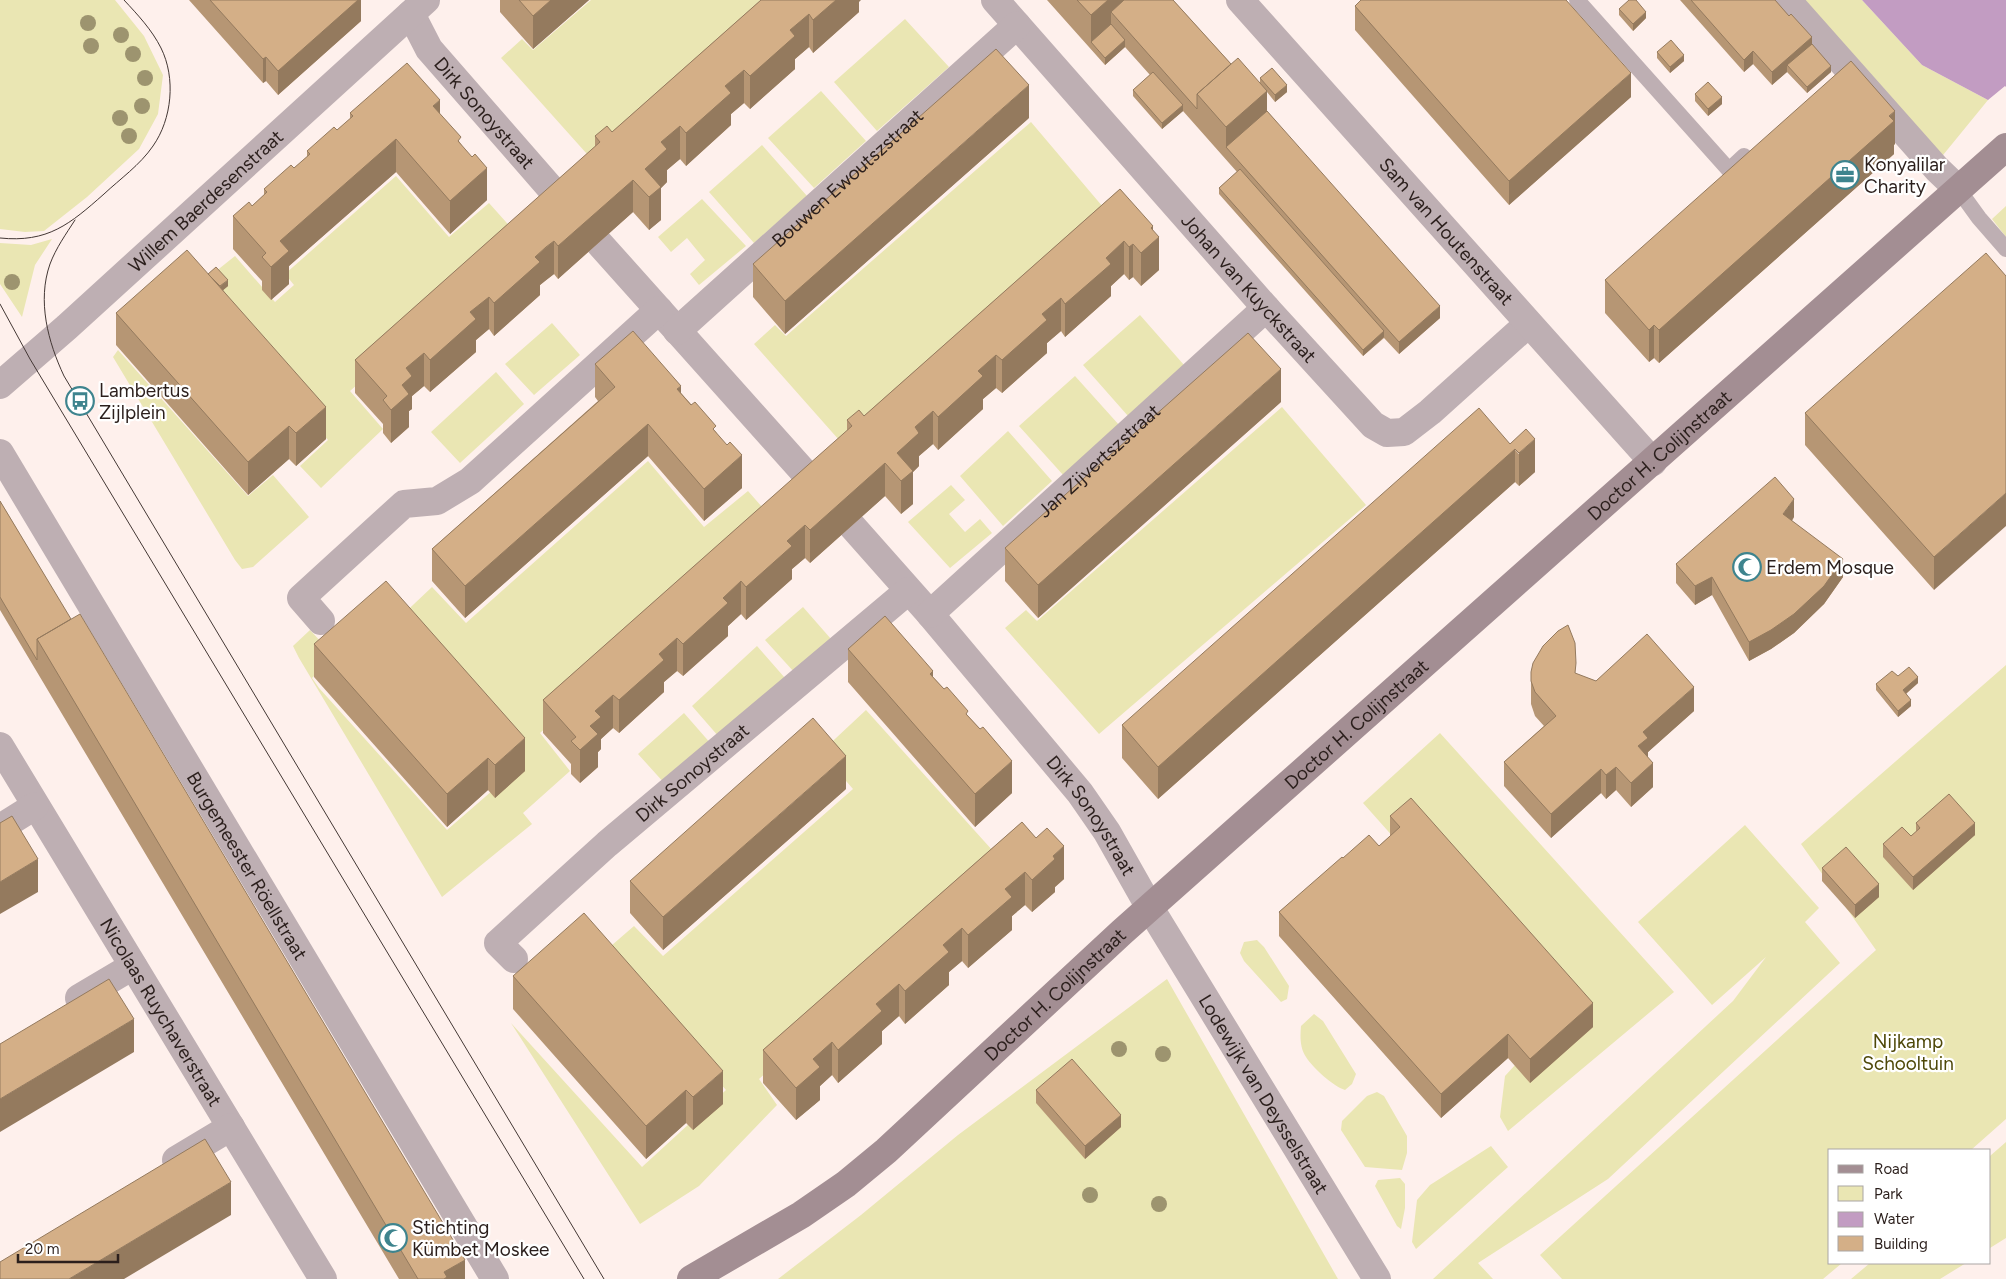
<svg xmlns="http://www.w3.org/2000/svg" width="2006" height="1279" font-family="Figtree,sans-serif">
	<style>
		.green { fill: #eae6b3 }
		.water { fill: #c29cc2 }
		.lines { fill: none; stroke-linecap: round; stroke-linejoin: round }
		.lane { stroke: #beafb3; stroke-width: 16 }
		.street { stroke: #beafb3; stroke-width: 28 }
		.secondary { stroke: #a38e93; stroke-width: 28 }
		.tram { stroke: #433734; stroke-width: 1 }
		.tree { fill: #9d946f }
		.wall { fill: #b69674 }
		.shaded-wall { fill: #947a5e }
		.building { fill: #d4af87; stroke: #947a5e }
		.labels { text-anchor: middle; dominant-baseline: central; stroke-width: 4.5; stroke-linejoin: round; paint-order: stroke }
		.street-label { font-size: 19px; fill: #2b1f1c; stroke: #fff }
		.poi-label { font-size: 19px; fill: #2b1f1c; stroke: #fff; text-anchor: start }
		.park-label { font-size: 19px; fill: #4e4808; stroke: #fff }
	</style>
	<rect width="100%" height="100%" fill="#fef0ec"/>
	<path class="green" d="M0 0H115L144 36 163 75 158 114 139 149 87 197 44 231 25 232 0 229Z
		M591 0H785L595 163 501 58 522 39 533 50Z
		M1797 0H1862L1922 65 1988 100 1939 160Z
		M905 19 949 67 877 131 834 82Z
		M821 91 866 141 814 188 768 138Z
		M1031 122 1114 220 847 449 754 344 775 325 786 336Z
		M762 145 807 196 754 243 709 192Z
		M396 176 449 237 489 203 522 240 350 391 383 429 321 488 300 466 328 440 195 288 235 256 275 302 294 285 285 274Z
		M702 199 746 246 699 285 690 274 705 260 687 238 671 252 658 237Z
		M2006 206V237L1992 219Z
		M52 239 35 265 22 317 0 284V243L31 245Z
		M1140 315 1184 365 1128 416 1083 365Z
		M552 323 580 355 534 395 505 364Z
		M118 350 248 496 273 475 309 517 253 567 242 569 235 560 113 357Z
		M496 372 524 404 460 463 431 432Z
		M1075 376 1120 426 1064 476 1019 426Z
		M1282 407 1366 505 1099 734 1005 628 1026 610 1037 621Z
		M1008 431 1052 481 1003 526 960 476Z
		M648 461 704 527 748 491 775 522 540 733 570 771 523 813 532 824 442 897 299 658 293 646 310 630 334 656 312 678 319 688 447 830 523 764 396 621 432 587 466 623Z
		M951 485 965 500 949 514 965 532 980 519 992 533 950 568 908 522Z
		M803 607 831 639 794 672 765 640Z
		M757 646 785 678 719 737 692 706Z
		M2006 665V1119L1971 1150H1830V1263H1842L1823 1279H1562L1540 1255 1876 950 1801 844Z
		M866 710 1002 861 759 1079 777 1105 699 1186 640 1224 511 1023 642 1167 726 1090 604 952 634 926 663 956 853 789 821 752Z
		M684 713 712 745 666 785 638 754Z
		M1440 733 1674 992 1508 1131 1500 1117 1505 1076 1556 1020 1363 803Z
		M1745 825 1819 908 1805 922 1840 963 1608 1179 1478 1263 1493 1279H1433L1733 1001 1766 957 1712 1005 1638 922Z
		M1257 940 1264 947 1289 986 1287 999 1281 1002 1244 961 1240 953 1244 942Z
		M1167 979 1338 1279H778L861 1215 958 1135Z
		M1314 1014 1323 1021 1356 1074 1352 1084 1345 1090C1333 1086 1313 1068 1306 1057 1300 1048 1300 1037 1301 1026Z
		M1377 1092 1384 1096 1407 1136V1153L1402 1170 1365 1167 1341 1130 1342 1121 1367 1096Z
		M2006 1142V1238L1990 1248V1156Z
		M1491 1146 1508 1167 1416 1249 1412 1242 1417 1200 1430 1185Z
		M1400 1178 1405 1184V1208L1401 1229 1397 1226 1375 1186 1378 1180Z
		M1870 1263H1966L1940 1279H1851Z"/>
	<path class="water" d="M1862 0H2006V87L2005 86 1988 100 1922 65Z"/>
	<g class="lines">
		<path class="lane" d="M1577 0 1729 170 1744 156
			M1958 189 1979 218 2006 249"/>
		<g class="street">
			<path id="s1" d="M995 0 1266 308 1373 425 1387 433 1404 432 1430 412 1528 324"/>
			<path id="s2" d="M1240 0 1653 462"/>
			<path d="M1787 0 1937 169 1958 189"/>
			<path id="s3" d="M411 14 429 49 566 206"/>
			<path d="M599 243 819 489"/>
			<path id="s4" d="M677 331 1017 25"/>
			<path id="s5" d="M0 385 67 327 426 0"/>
			<path id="s6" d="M0 453 495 1279"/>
			<path id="s7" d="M852 526 930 614 1080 793 1107 832 1150 908 1377 1279"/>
			<path id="s8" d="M930 614 1266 308"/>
			<path d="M321 621 301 598 404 504 437 501 470 481 659 310"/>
			<path id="s9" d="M0 746 323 1279"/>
			<path d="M0 828 35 806"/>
			<path id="s10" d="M514 959 498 943 607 844 908 591"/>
			<path d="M79 998 133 966"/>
			<path d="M176 1160 231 1127"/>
		</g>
		<path class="secondary" id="s11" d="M691 1279 801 1215 846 1184 886 1151 1122 932 2006 147"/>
		<path class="tram" d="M75 220C66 234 56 248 50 264 37 301 48 342 64 376L604 1279
			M0 238C48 243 70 224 104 194 120 179 140 165 153 146 172 119 176 78 161 48 152 30 138 15 124 0
			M0 304 30 359 584 1279"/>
	</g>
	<g class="tree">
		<circle cx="88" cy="23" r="8"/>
		<circle cx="121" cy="35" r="8"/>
		<circle cx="91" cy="46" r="8"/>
		<circle cx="133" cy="54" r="8"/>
		<circle cx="145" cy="78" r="8"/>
		<circle cx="142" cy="106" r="8"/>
		<circle cx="120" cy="118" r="8"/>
		<circle cx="129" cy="136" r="8"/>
		<circle cx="12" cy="282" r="8"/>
		<circle cx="1119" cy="1049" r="8"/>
		<circle cx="1163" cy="1054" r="8"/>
		<circle cx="1090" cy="1195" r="8"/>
		<circle cx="1159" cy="1204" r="8"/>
	</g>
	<path class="wall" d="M189 0H361V21L278 95 266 81 263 83Z
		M500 0H589L533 49 500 12Z
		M761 0 859 2V12L813 53 809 47 795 59V69L750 109 744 103 731 114V125L686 166 680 159 667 170V182L661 188V220L649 230 633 212 558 279 554 274 546 280 540 285V295L494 336 489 329 476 340V352L430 392 424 386 412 396V409L409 411V427L391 443 383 433V424L355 393V360L595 147V136L612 132Z
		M1047 0H1173L1231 64 1260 83V78L1287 92 1275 102 1267 92V111L1440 318 1399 354 1384 338 1363 356 1219 194V188L1237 172 1183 111 1162 129 1133 96V90L1150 75 1125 47 1105 65Z
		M1680 0H1775L1812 44 1831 72 1807 93 1787 72 1772 85 1753 64 1744 72Z
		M1355 6 1631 97 1509 205 1355 30Z
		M1619 9 1646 18 1633 31 1619 15Z
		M1657 52 1684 61 1670 73 1657 58Z
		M1695 94 1722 104 1708 116 1695 101Z
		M350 113 440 114 461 144 487 200 450 234 396 172 289 266V284L271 300 262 290V281L233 249V216L252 206 264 195V189L294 168 307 157V151L337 130 350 119Z
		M1029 118 785 334 753 297V264Z
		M1895 144 1894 145V154L1659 363 1654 358 1649 362 1605 313V280Z
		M1120 189 1153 230 1159 270 1141 286 1133 277 1129 280 1124 274 1111 286V296L1065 337 1061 331 1047 343V353L1002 393 996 388 983 399V409L938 450 933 444 919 456V466L913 472V504L901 514 885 496 810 563 805 558 792 569V579L746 620 741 614 728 626V636L683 676 677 671 664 682V692L619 733 613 728 601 739V749L598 752V767L580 783 571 774V764L543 733V700L847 431V420L864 416Z
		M208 274 228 286 223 290 326 439 296 466 289 459 248 495 116 345V313Z
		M2006 276 1934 590 1805 445V413Z
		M595 364 681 393 716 432 742 488 704 521 648 456 465 618 432 581V549L598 401 595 397Z
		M1281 402 1038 618 1005 581V548Z
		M1510 444 1535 472 1519 486 1515 482 1158 799 1122 758V725Z
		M0 501 465 1279H399L0 610Z
		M1794 517 1792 521 1843 577 1824 604 1794 633 1771 649 1749 661 1712 595 1695 605 1676 583V564Z
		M314 644 525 771 495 798 488 790 447 827 314 677Z
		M848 649 933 677 980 729 1012 793 975 827 848 682Z
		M1531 672 1576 674 1596 681 1694 711 1648 752V758L1653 787 1631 807 1616 790 1606 799 1601 793 1551 838 1504 786V762L1544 726 1535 716 1531 704Z
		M1898 676 1918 683 1906 694 1911 706 1898 717 1876 690V684Z
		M846 789 663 950 630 913V881Z
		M1390 816 1593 1027 1530 1083 1508 1058 1441 1118 1279 936V912L1343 858 1379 846 1390 836Z
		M1022 822 1064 879 1055 887V892L1032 912 1025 905 1012 916V930L968 968 962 961 949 972V985L905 1024 899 1016 882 1031V1044L838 1083 832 1075 820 1086V1100L796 1120 763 1083V1050Z
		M1916 823 1975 835 1913 890 1883 857V844L1911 836 1916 832Z
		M1822 868 1879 897 1855 918 1822 881Z
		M513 976 723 1104 693 1130 686 1123 646 1159 513 1009Z
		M1036 1090 1121 1127 1085 1159 1036 1103Z"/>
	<path class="shaded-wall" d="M358 0H361V21L278 95V71Z
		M551 0H589L533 49V16Z
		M836 0H861L859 2V12L813 53V20Z
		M1108 0H1145L1111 12V30L1091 42V15Z
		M1646 12V18L1633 31V24Z
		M809 14V47L795 59V69L750 109V76L790 30Z
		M1812 37V50L1787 65V72L1772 85V72Z
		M1125 40V47L1105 65V58Z
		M1753 51V64L1744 72V60Z
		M1684 55V61L1670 73V67Z
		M266 57V81L263 83V59Z
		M1831 66V72L1807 93V87Z
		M744 70V103L731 114V125L686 166V133L725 86Z
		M1631 73V97L1509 205V181Z
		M1029 85V118L785 334V301Z
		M1287 85V92L1275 102V95Z
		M1267 91V124L1226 147V127Z
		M1722 97V104L1708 116V109Z
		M440 100V133L433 106Z
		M1183 105V111L1162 129V123Z
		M1895 111V144L1894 145V154L1659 363V330Z
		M680 126V159L667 170V182L661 188V220L649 230V197L645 169 661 142Z
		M396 139V172L289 266V284L271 300V267L280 241Z
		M487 168V200L450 234V201Z
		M633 180V212L558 279V246Z
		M1153 226V242L1159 237V270L1141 286V253L1151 228Z
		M554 241V274L540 285V295L494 336V303L535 257Z
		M1124 241V274L1111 286V296L1065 337V304L1106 258Z
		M1133 244V277L1129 280V247Z
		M228 280V286L215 297V291Z
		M489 297V329L476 340V352L430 392V360L470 312Z
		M1061 298V331L1047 343V353L1002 393V360L1042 314Z
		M1440 306V318L1399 354V342Z
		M1654 325V358L1649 362V330Z
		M1384 331V337L1363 356V350Z
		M424 353V386L412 396V409L409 411V427L391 443V410L402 385 406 368Z
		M996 355V388L983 399V409L938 450V417L978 371Z
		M1281 369V402L1038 618V585Z
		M681 386V419L677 389Z
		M326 407V439L296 466V433Z
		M933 411V444L919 456V466L913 472V504L901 514V481L897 453 915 427Z
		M648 424V456L465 618V586Z
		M289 426V459L248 495V462Z
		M1535 439V472L1519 486V453Z
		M1515 449V482L1158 799V767Z
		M742 455V488L704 521V489Z
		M885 463V496L810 563V530Z
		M2006 493V526L1934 590V557Z
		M1794 499V517L1783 533V514Z
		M805 525V558L792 569V579L746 620V587L787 541Z
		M1843 559V577L1824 604 1794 633 1771 649 1749 661V642Z
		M1712 577V595L1695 605V586Z
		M741 581V614L728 626V636L683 676V644L723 598Z
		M677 638V671L664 682V692L619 733V700L659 654Z
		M933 671V704L930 674Z
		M1918 677V683L1903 696V690Z
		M1694 687V711L1648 752V762L1638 746 1643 732Z
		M613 695V728L601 739V749L598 752V767L580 783V750L590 726 595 711Z
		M1911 700V706L1898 717V711Z
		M525 738V771L495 798V765Z
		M846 756V789L663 950V917Z
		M488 758V790L447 827V794Z
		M1012 761V793L975 827V794Z
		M1653 763V787L1631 807V783Z
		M1616 767V790L1606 799V775Z
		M1601 769V793L1551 838V814Z
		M1975 823V835L1913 890V877Z
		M1064 846V879L1055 887V892L1032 912V880L1053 856Z
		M38 859V892L0 914V882Z
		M1025 872V905L1012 916V930L968 968V935L1005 889Z
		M1879 884V897L1855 918V905Z
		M962 928V961L949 972V985L905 1024V991L943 945Z
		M899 984V1016L882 1031V1044L838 1083V1050L876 1004Z
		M1593 1003V1027L1530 1083V1059Z
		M134 1019V1052L0 1132V1099Z
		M1508 1034V1058L1441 1118V1094Z
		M832 1042V1075L820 1086V1100L796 1120V1088L813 1059Z
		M723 1071V1104L693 1130V1097Z
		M686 1090V1123L646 1159V1126Z
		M1121 1115V1127L1085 1159V1146Z
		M231 1182V1215L124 1279H69Z
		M465 1260V1279H444V1272Z"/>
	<path class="building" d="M210 0H358L278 71 266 57 263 59Z
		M519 0H551L533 16Z
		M761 0H836L813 20 809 14 790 30 795 36 750 76 744 70 725 86 731 93 686 133 680 126 661 142 667 149 645 169 661 187 649 197 633 180 558 246 554 241 546 247 535 257 540 262 494 303 489 297 470 312 476 319 430 360 424 353 406 368 412 376 402 385 409 394 391 410 383 400 387 396 355 360 600 142 595 136 607 126 612 132Z
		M1077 0H1108L1091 15Z
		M1124 0H1173L1231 64 1197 94V109L1111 12Z
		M1361 0H1566L1631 73 1509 181 1355 6Z
		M1629 0H1636L1646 12 1633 24 1619 9Z
		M1691 0H1775L1789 16 1791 14 1812 37 1772 72 1753 51 1744 60Z
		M1111 24 1125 40 1105 58 1091 42Z
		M1671 40 1684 55 1670 67 1657 52Z
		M1812 44 1831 66 1807 87 1787 65Z
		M996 49 1029 85 785 301 753 264Z
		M1238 58 1267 91 1226 127 1197 94Z
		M1851 61 1895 111 1889 116 1894 121 1659 330 1654 325 1649 330 1605 280Z
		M407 63 440 100 433 106 461 137 458 141 472 157 475 154 487 168 450 201 396 139 280 241 289 251 271 267 262 257 266 253 233 216 249 202 252 206 267 192 264 189 291 165 294 168 310 154 307 151 334 127 337 130 353 116 350 113Z
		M1272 68 1287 85 1275 95 1260 78Z
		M1153 72 1183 105 1162 123 1133 90Z
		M1708 82 1722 97 1708 109 1695 94Z
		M1267 111 1440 306 1399 342 1226 147Z
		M1240 169 1384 331 1363 350 1219 188Z
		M1120 189 1153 226 1151 228 1159 237 1141 253 1133 244 1129 247 1124 241 1106 258 1111 264 1065 304 1061 298 1042 314 1047 320 1002 360 996 355 978 371 983 376 938 417 933 411 915 427 919 433 897 453 913 471 901 481 885 463 810 530 805 525 787 541 792 546 746 587 741 581 723 598 728 603 683 644 677 638 659 654 664 660 619 700 613 695 595 711 601 717 590 726 598 734 580 750 571 741 576 737 543 700 852 426 847 420 859 410 864 416Z
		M187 250 326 407 296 433 289 426 248 462 116 313Z
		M1986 253 2006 276V493L1934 557 1805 413Z
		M216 267 228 280 220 286 208 274Z
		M633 331 681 386 677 389 691 405 695 402 716 426 713 429 727 445 730 442 742 455 704 489 648 424 465 586 432 549 615 387 595 364Z
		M1248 333 1281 369 1038 585 1005 548Z
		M1479 408 1510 444 1526 429 1535 439 1519 453 1515 449 1158 767 1122 725Z
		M1775 477 1794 499 1783 514 1843 559 1824 586 1794 614 1771 630 1749 642 1712 577 1695 586 1676 564Z
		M0 501 71 619 37 639V660L0 597Z
		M386 581 525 738 495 765 488 758 447 794 314 644Z
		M80 614 465 1260 444 1272 447 1277 444 1279H418L37 639Z
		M885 616 933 671 930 674 944 689 947 687 968 711 966 714 980 729 983 727 1012 761 975 794 848 649Z
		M1568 625 1575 643 1576 663 1575 673 1596 681 1647 634 1694 687 1643 732 1648 738 1638 746 1653 763 1631 783 1616 767 1606 775 1601 769 1551 814 1504 762 1556 716 1535 692 1531 681V672L1533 663 1543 646 1558 631Z
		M1909 667 1918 677 1903 690 1911 700 1898 711 1876 684 1892 671 1898 676Z
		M813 718 846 756 663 917 630 881Z
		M1949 794 1975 823 1913 877 1883 844 1902 827 1911 836 1920 828 1916 823Z
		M1411 798 1593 1003 1530 1059 1508 1034 1441 1094 1279 912 1342 857 1343 858 1369 835 1379 846 1400 827 1390 816Z
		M12 816 38 859 0 882V823Z
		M1022 822 1036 838 1047 828 1064 846 1053 856 1055 859 1032 880 1025 872 1005 889 1012 897 968 935 962 928 943 945 949 952 905 991 899 984 876 1004 882 1011 838 1050 832 1042 813 1059 820 1067 796 1088 763 1050Z
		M1846 847 1879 884 1855 905 1822 868Z
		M584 913 723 1071 693 1097 686 1090 646 1126 513 976Z
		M109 979 134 1019 0 1099V1044Z
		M1072 1059 1121 1115 1085 1146 1036 1090Z
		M205 1139 231 1182 69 1279H0V1262Z"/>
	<defs>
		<symbol id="office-ring" viewBox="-11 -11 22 22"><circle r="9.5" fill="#fff" stroke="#3e848e" stroke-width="1.5"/><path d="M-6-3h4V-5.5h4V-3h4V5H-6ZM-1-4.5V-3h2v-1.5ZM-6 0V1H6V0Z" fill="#3e848e"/></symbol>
		<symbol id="bus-ring" viewBox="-11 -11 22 22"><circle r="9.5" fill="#fff" stroke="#3e848e" stroke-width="1.5"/><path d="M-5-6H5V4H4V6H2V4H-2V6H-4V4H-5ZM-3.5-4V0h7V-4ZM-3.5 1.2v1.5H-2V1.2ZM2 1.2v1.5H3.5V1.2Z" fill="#3e848e"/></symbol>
		<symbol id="mosque-ring" viewBox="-11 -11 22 22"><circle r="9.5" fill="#fff" stroke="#3e848e" stroke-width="1.5"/><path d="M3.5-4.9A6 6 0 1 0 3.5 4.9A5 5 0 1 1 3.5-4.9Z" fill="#3e848e"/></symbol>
	</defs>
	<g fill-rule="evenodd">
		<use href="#office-ring" x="1829" y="159" width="32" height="32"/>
		<use href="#bus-ring" x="64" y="385" width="32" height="32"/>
		<use href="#mosque-ring" x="1731" y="551" width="32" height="32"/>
		<use href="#mosque-ring" x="377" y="1222" width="32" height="32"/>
	</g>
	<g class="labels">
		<g class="street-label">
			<text stroke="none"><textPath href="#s3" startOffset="124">Dirk Sonoystraat</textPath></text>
			<text stroke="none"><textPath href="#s4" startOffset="229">Bouwen Ewoutszstraat</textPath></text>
			<text stroke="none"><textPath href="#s5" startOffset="276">Willem Baerdesenstraat</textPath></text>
			<text stroke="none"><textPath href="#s2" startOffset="310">Sam van Houtenstraat</textPath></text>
			<text stroke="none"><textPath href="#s1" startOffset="384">Johan van Kuyckstraat</textPath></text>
			<text stroke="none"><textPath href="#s11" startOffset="1274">Doctor H. Colijnstraat</textPath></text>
			<text stroke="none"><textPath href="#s8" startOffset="228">Jan Zijvertszstraat</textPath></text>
			<text stroke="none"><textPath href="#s11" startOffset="869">Doctor H. Colijnstraat</textPath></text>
			<text stroke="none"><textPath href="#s10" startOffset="281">Dirk Sonoystraat</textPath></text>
			<text stroke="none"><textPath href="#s7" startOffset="376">Dirk Sonoystraat</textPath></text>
			<text stroke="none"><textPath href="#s6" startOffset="481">Burgemeester Röellstraat</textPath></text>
			<text stroke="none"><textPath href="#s11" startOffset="464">Doctor H. Colijnstraat</textPath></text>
			<text stroke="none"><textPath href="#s9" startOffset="311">Nicolaas Ruychaverstraat</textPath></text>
			<text stroke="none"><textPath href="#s7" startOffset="704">Lodewijk van Deysselstraat</textPath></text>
		</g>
		<g class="poi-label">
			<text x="1864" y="164">Konyalilar<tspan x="1864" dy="22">Charity</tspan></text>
			<text x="99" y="390">Lambertus<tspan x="99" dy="22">Zijlplein</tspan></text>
			<text x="1766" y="567">Erdem Mosque</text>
			<text x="412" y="1227">Stichting<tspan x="412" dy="22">Kümbet Moskee</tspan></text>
		</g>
		<g class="park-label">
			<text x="1908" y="1041">Nijkamp<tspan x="1908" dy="22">Schooltuin</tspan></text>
		</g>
	</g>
	<rect x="1828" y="1149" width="162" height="115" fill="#ffffff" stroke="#aaa5a4"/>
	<rect x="1838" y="1165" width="25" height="8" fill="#a38e93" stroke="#aaa5a4"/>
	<text x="1874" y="1174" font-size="15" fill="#2b1f1c">Road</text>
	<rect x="1838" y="1186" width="25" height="15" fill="#eae6b3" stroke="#aaa5a4"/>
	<text x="1874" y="1199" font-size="15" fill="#2b1f1c">Park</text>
	<rect x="1838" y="1212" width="25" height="15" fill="#c29cc2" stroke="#aaa5a4"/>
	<text x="1874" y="1224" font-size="15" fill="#2b1f1c">Water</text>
	<rect x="1838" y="1236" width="25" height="15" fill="#d4af87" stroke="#aaa5a4"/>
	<text x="1874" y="1249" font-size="15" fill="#2b1f1c">Building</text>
	<path d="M18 1254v8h100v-8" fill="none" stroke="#2b1f1c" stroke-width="2.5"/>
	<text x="25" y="1254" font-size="15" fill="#2b1f1c" stroke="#ffffff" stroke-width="4" paint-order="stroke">20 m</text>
</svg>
